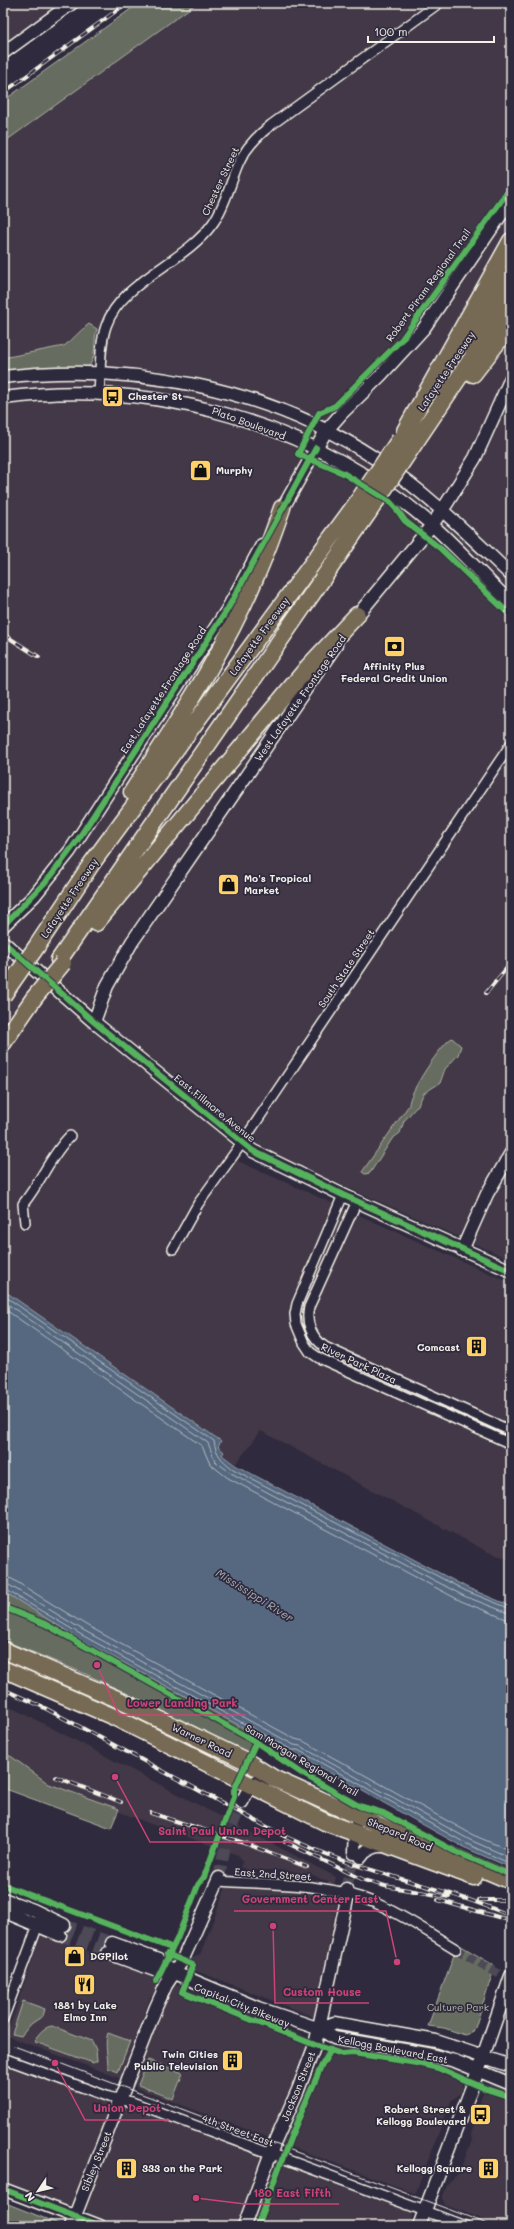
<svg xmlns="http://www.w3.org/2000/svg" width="514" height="2229" font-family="Mali,sans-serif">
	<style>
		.built { fill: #423946 }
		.green { fill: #666d60; stroke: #adafa4 }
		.water { fill: #556880; stroke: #959faa }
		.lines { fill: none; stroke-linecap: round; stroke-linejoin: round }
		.shore { stroke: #b4babe; stroke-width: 1 }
		.street-tunnel { stroke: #4d4857; stroke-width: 9; stroke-dasharray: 9 4.5; stroke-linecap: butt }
		.secondary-tunnel { stroke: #4d4857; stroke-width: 12; stroke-dasharray: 12 6; stroke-linecap: butt }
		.street-casing { stroke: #f4f1e8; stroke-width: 12 }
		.secondary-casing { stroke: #f4f1e8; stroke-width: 15 }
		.highway-casing { stroke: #f4f1e8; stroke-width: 19 }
		.street { stroke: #2f2a3d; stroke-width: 9 }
		.secondary { stroke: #2f2a3d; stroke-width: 12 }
		.highway { stroke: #776a54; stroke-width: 16 }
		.tram { stroke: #f4f1e8; stroke-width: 1 }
		.rail-casing { stroke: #f4f1e8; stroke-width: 4 }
		.rail { stroke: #2f2a3d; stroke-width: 2.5; stroke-dasharray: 8; stroke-linecap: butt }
		.highway-bridge-casing { stroke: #f4f1e8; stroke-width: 19; stroke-linecap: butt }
		.highway-bridge { stroke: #776a54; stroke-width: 16 }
		.cycleway-casing { stroke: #2f2a3d; stroke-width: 8 }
		.cycleway { stroke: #56b35d; stroke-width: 6 }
		.labels { text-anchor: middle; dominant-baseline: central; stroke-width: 3.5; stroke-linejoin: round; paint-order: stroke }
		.street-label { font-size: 10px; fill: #f4f1e8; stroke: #2f2a3d }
		.poi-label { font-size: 10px; font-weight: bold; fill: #f4f1e8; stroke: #2f2a3d; text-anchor: start }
		.park-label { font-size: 10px; fill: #b4b6ab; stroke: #2f2a3d }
		.water-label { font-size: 11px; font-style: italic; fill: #acb3b9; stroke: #2f2a3d }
		.leader { fill: none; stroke: #cc4377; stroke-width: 1.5 }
		.callout-dot { fill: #cc4377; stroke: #2f2a3d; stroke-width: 1.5 }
		.callout-label { font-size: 11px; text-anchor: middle; font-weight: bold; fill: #cc4377; stroke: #2f2a3d; stroke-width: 3.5; stroke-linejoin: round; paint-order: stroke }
	</style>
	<rect width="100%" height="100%" fill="#2f2a3d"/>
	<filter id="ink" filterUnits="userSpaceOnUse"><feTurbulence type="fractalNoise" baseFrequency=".025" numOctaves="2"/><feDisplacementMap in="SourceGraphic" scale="8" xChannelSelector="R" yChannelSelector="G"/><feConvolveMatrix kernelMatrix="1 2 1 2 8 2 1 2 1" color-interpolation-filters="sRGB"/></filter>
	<g filter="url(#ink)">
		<path class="built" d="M3 3H71L3 52Z
			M157 3H511V1260L272 1154 251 1140 238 1161 511 1283V1560L488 1552 261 1431 235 1465 222 1455 218 1446 221 1441 3 1290V117Z
			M3 1704 27 1715 336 1877 334 1885 311 1874 279 1870H247L240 1867 243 1861 238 1855 148 1823 117 1811 118 1809 49 1784 12 1757 3 1753Z
			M229 1885 311 1889 335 1896 338 1901 321 1981 318 2009 314 2017 189 1968 188 1965 190 1959 200 1955 226 1887Z
			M46 1935 158 1978 159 1980 156 1991 151 1996 124 2067 126 2072 122 2079 4 2035 6 2029 10 2025 40 1937Z
			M178 1985 307 2037 309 2041 273 2134 267 2137 136 2088 135 2084 162 2006 175 1986Z
			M329 2044 433 2060 461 2072 464 2079 461 2093 451 2101 416 2192 414 2193 281 2143 286 2129 302 2104 325 2046Z
			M3 2063 108 2102 110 2107 77 2195 76 2204 69 2206 3 2181Z
			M493 2083 511 2089V2226H501L445 2205 442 2198 448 2183 459 2173 472 2140 471 2134 481 2106 480 2100 486 2087Z
			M129 2103 263 2154 265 2158 239 2226H118L88 2214 86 2208 126 2105Z
			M277 2160 411 2210 413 2214 409 2226H250L255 2210 259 2207 274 2161Z"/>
		<path class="green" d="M139 3H197L3 143V101Z
			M89 324 97 329C93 340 97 357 89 366L82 368 3 373V358L64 346C73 340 79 331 89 324Z
			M452 1038 461 1046 458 1055 445 1069 440 1083 424 1093 418 1105 404 1121 400 1133 392 1139 370 1173 365 1174 362 1172 409 1105C408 1094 441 1044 452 1038Z
			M3 1591 78 1638 258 1735 247 1755 221 1744 196 1727 86 1674 3 1640Z
			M3 1753 12 1757 49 1784 119 1809 111 1828 3 1788Z
			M458 1944 495 1966 475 2028 472 2033 465 2035 444 2028 428 2026Z
			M23 2001 45 2009 43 2016 31 2024 21 2036 12 2034Z
			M52 2026 92 2041 96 2050 97 2061 93 2063 35 2042C37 2034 44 2027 52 2026Z
			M108 2033 130 2041 118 2072 108 2068C108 2056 104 2043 108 2033Z
			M148 2060 183 2073 173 2099 138 2085Z
			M3 2202 59 2224V2226H3Z"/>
		<path class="water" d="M3 1290 221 1441 218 1446 224 1452 222 1455 235 1465 468 1588 511 1606V1872L507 1870 509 1867 463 1847 296 1754H292L78 1638 3 1591Z"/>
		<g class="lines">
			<path class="shore" d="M3 1295 214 1441C216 1454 221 1460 233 1469L466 1591 511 1609
				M3 1301 208 1443 215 1461 231 1473 464 1596 511 1614
				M3 1308 202 1446 210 1464 228 1478 461 1601 511 1621
				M3 1577 12 1579 86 1625 295 1739 303 1741 473 1835 511 1851
				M3 1583 9 1585 83 1630 294 1745 300 1746 470 1840 511 1858
				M3 1588 80 1634 292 1750H298L467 1844 511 1864"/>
			<path class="street-tunnel" d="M456 1949 511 1981"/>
			<path class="secondary-tunnel" d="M219 1878 226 1840 242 1802
				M346 1889 354 1853
				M64 1925 112 1943
				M60 1935 108 1953"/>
			<defs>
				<path id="street" d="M99 392C101 371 99 346 106 326 122 280 185 263 213 223 225 206 230 184 238 165 245 148 257 136 271 125L439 3
					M343 1195 297 1304 295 1314 296 1324 304 1343 310 1352 319 1358 511 1444
					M357 1201 309 1307C305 1323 312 1338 325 1347L511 1431
					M25 1223 23 1204C41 1182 50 1156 70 1136
					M173 1249 198 1204 242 1143 511 744
					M219 1881C270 1885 324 1882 373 1902 402 1914 429 1933 456 1949
					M3 2019 38 1925V1920
					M3 2058 109 2097 132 2102 465 2226"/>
				<path id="secondary" d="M3 53 72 3
					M3 377C132 362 267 387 376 459 426 492 468 534 511 575
					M3 398C156 378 314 423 431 524 459 549 484 577 511 603
					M279 515 326 431 341 414 380 376 424 328 511 200
					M352 622 432 525 447 503 475 458 511 378
					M3 926 34 896 70 851 227 610 262 545
					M3 942 94 1022 253 1151 343 1195 511 1271
					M94 1022 107 986 132 942 336 645
					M462 1250 487 1194 511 1153
					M242 1802C250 1785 254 1777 275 1779
					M354 1853 355 1827
					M361 1857C367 1848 377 1845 388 1846
					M3 1899 33 1910 64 1925
					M3 1911 60 1935
					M112 1943 158 1960 175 1973 258 2008 320 2029 334 2038 427 2054 455 2061 511 2084
					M108 1953 160 1972 175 1973
					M320 2029 334 2023 436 2041 511 2066
					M3 2189 100 2226
					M71 2226 156 2007 166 1985 182 1961 219 1878
					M244 2226 274 2144 298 2090 315 2045 348 1895 346 1889
					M419 2226 478 2071 511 1976"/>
				<path id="highway" d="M463 345 511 273
					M473 374 511 325
					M405 431 511 241
					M412 447 511 300
					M132 792C177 722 224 653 256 576 266 554 274 531 282 508
					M96 923 308 667 357 615
					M37 946 92 863 356 504
					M59 960 368 513
					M3 1043 34 998
					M3 1650 115 1698 246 1761 275 1779 355 1815 511 1881
					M3 1669 114 1717 325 1822 474 1877"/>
			</defs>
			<use href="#street" class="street-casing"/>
			<use href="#secondary" class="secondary-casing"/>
			<use href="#highway" class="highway-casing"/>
			<use href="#street" class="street"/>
			<use href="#secondary" class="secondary"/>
			<use href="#highway" class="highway"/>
			<path class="tram" d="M14 2046 493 2226"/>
			<defs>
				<path id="rail" d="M3 93 127 3
					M3 634 39 657
					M486 993 511 963
					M3 1689 41 1706 286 1837C315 1850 344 1862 375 1871 421 1885 467 1897 511 1916
					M56 1777 121 1802
					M151 1813 247 1844 307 1867
					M285 1842 364 1880 385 1886 449 1897
					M438 1900 505 1919
					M479 1900H511"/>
			</defs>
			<use href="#rail" class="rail-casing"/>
			<use href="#rail" class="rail"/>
			<defs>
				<path id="highway-bridge" d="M356 504 400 439
					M368 513 412 447
					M3 995 37 946
					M34 998 63 963"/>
			</defs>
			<use href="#highway-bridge" class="highway-bridge-casing"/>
			<use href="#highway-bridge" class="highway-bridge"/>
			<defs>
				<path id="cycleway" d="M511 187 402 339 335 406 319 413 298 454 343 473 390 502 398 511 405 521 441 549 511 616
					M3 926 51 876 77 841 227 610 316 448
					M3 942 94 1022 253 1151 343 1195 511 1271
					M3 1607 45 1624 256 1742 303 1774 359 1806 383 1813 454 1851 511 1875
					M3 1885 171 1948
					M167 1954 193 1965 182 1992 315 2045 342 2054 353 2053 416 2063 438 2068 486 2089 511 2097
					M156 1981 177 1939 198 1885 204 1877 234 1797V1790L256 1742
					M3 2189 100 2226
					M257 2226 291 2136 322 2065 331 2050"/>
			</defs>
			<use href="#cycleway" class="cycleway-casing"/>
			<use href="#cycleway" class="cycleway"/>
		</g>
	</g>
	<defs>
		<symbol id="bus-square" viewBox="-11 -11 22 22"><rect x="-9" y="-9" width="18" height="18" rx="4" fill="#ffd166" stroke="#2f2a3d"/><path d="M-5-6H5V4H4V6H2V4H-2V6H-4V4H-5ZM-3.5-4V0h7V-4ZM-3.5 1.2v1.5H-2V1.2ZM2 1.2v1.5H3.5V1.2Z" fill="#111"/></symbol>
		<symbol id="shop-square" viewBox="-11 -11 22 22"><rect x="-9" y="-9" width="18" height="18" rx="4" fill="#ffd166" stroke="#2f2a3d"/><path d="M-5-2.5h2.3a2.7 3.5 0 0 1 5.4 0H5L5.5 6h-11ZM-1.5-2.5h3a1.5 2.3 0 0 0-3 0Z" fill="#111"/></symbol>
		<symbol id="bank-square" viewBox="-11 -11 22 22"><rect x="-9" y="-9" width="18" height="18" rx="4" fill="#ffd166" stroke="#2f2a3d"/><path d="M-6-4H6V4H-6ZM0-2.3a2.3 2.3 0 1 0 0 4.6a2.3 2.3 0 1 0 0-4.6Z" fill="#111"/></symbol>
		<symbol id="building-square" viewBox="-11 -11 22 22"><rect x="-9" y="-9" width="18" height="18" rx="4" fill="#ffd166" stroke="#2f2a3d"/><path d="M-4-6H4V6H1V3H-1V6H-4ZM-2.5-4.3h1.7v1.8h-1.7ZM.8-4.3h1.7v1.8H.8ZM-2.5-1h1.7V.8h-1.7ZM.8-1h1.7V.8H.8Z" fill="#111"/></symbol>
		<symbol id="restaurant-square" viewBox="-11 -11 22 22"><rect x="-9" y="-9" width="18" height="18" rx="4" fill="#ffd166" stroke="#2f2a3d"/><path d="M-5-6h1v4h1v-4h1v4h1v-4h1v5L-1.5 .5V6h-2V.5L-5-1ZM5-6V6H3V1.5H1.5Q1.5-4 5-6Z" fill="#111"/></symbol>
	</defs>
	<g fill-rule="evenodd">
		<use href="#bus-square" x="100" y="384" width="25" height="25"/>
		<use href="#shop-square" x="188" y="458" width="25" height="25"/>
		<use href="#bank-square" x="382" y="634" width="25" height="25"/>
		<use href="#shop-square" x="216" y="872" width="25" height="25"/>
		<use href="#building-square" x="464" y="1334" width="25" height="25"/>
		<use href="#shop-square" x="62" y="1944" width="25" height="25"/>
		<use href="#restaurant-square" x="72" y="1972" width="25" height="25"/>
		<use href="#building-square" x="220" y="2048" width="25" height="25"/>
		<use href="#bus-square" x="468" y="2102" width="25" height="25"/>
		<use href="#building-square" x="114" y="2156" width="25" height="25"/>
		<use href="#building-square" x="476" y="2156" width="25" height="25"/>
	</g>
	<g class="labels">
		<g class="street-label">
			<text transform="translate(220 181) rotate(-65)">Chester Street</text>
			<text transform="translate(428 285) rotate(-54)">Robert Piram Regional Trail</text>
			<text transform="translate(446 371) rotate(-56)">Lafayette Freeway</text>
			<text transform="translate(249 423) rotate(20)">Plato Boulevard</text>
			<text transform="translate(259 636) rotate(-54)">Lafayette Freeway</text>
			<text transform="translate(163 690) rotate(-57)">East Lafayette Frontage Road</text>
			<text transform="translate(300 698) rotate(-55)">West Lafayette Frontage Road</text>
			<text transform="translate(69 898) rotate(-56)">Lafayette Freeway</text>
			<text transform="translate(346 968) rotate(-56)">South State Street</text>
			<text transform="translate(215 1108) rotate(39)">East Fillmore Avenue</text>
			<text transform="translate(359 1363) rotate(25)">River Park Plaza</text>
			<text transform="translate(202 1740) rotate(26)">Warner Road</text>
			<text transform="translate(302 1760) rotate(31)">Sam Morgan Regional Trail</text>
			<text transform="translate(400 1834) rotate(23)">Shepard Road</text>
			<text transform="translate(273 1874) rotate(4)">East 2nd Street</text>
			<text transform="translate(242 2005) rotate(22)">Capital City Bikeway</text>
			<text transform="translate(393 2049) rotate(11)">Kellogg Boulevard East</text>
			<text transform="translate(298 2086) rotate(-68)">Jackson Street</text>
			<text transform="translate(238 2130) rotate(20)">4th Street East</text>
			<text transform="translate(96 2161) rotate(-68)">Sibley Street</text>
		</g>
		<g class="poi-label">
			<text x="128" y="396">Chester St</text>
			<text x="216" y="470">Murphy</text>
			<text x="394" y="666" text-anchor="middle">Affinity Plus<tspan x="394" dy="12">Federal Credit Union</tspan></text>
			<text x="244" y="878">Mo's Tropical<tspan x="244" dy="12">Market</tspan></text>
			<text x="460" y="1347" text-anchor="end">Comcast</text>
			<text x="90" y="1956">DGPilot</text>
			<text x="85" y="2005" text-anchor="middle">1881 by Lake<tspan x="85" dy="12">Elmo Inn</tspan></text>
			<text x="218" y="2054" text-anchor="end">Twin Cities<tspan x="218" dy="12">Public Television</tspan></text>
			<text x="466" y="2109" text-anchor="end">Robert Street &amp;<tspan x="466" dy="12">Kellogg Boulevard</tspan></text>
			<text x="142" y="2168">333 on the Park</text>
			<text x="472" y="2168" text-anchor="end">Kellogg Square</text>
		</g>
		<g class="park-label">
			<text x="458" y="2007">Culture Park</text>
		</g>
		<g class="water-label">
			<text transform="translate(255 1595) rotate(32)">Mississippi River</text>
		</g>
	</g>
	<path class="leader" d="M97 1665L119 1715H246M115 1777L150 1842H293M397 1962L386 1911H234M273 1926L275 2003H369M55 2063L85 2120H169M196 2198L245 2204H339"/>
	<g class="callout-dot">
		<circle cx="97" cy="1665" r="4"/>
		<circle cx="115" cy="1777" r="4"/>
		<circle cx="397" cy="1962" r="4"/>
		<circle cx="273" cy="1926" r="4"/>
		<circle cx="55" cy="2063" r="4"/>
		<circle cx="196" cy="2198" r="4"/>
	</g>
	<g class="callout-label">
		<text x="182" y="1707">Lower Landing Park</text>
		<text x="222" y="1835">Saint Paul Union Depot</text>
		<text x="310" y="1903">Government Center East</text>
		<text x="322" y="1996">Custom House</text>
		<text x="127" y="2112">Union Depot</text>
		<text x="292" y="2197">180 East Fifth</text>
	</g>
	<rect width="514" height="2229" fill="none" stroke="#2f2a3d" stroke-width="16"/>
	<rect x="8" y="8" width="498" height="2213" fill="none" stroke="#f4f1e8" stroke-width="1.5" filter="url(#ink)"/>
	<g transform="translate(38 2191) rotate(235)" stroke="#2f2a3d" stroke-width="3" paint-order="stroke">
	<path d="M0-3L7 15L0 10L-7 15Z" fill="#f4f1e8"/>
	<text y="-6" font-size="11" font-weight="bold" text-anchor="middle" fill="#f4f1e8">N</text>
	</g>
	<path d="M368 36v6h126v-6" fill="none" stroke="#f4f1e8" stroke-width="2"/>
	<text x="374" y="36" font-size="12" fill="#f4f1e8" stroke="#2f2a3d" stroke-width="3" paint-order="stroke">100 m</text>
</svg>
